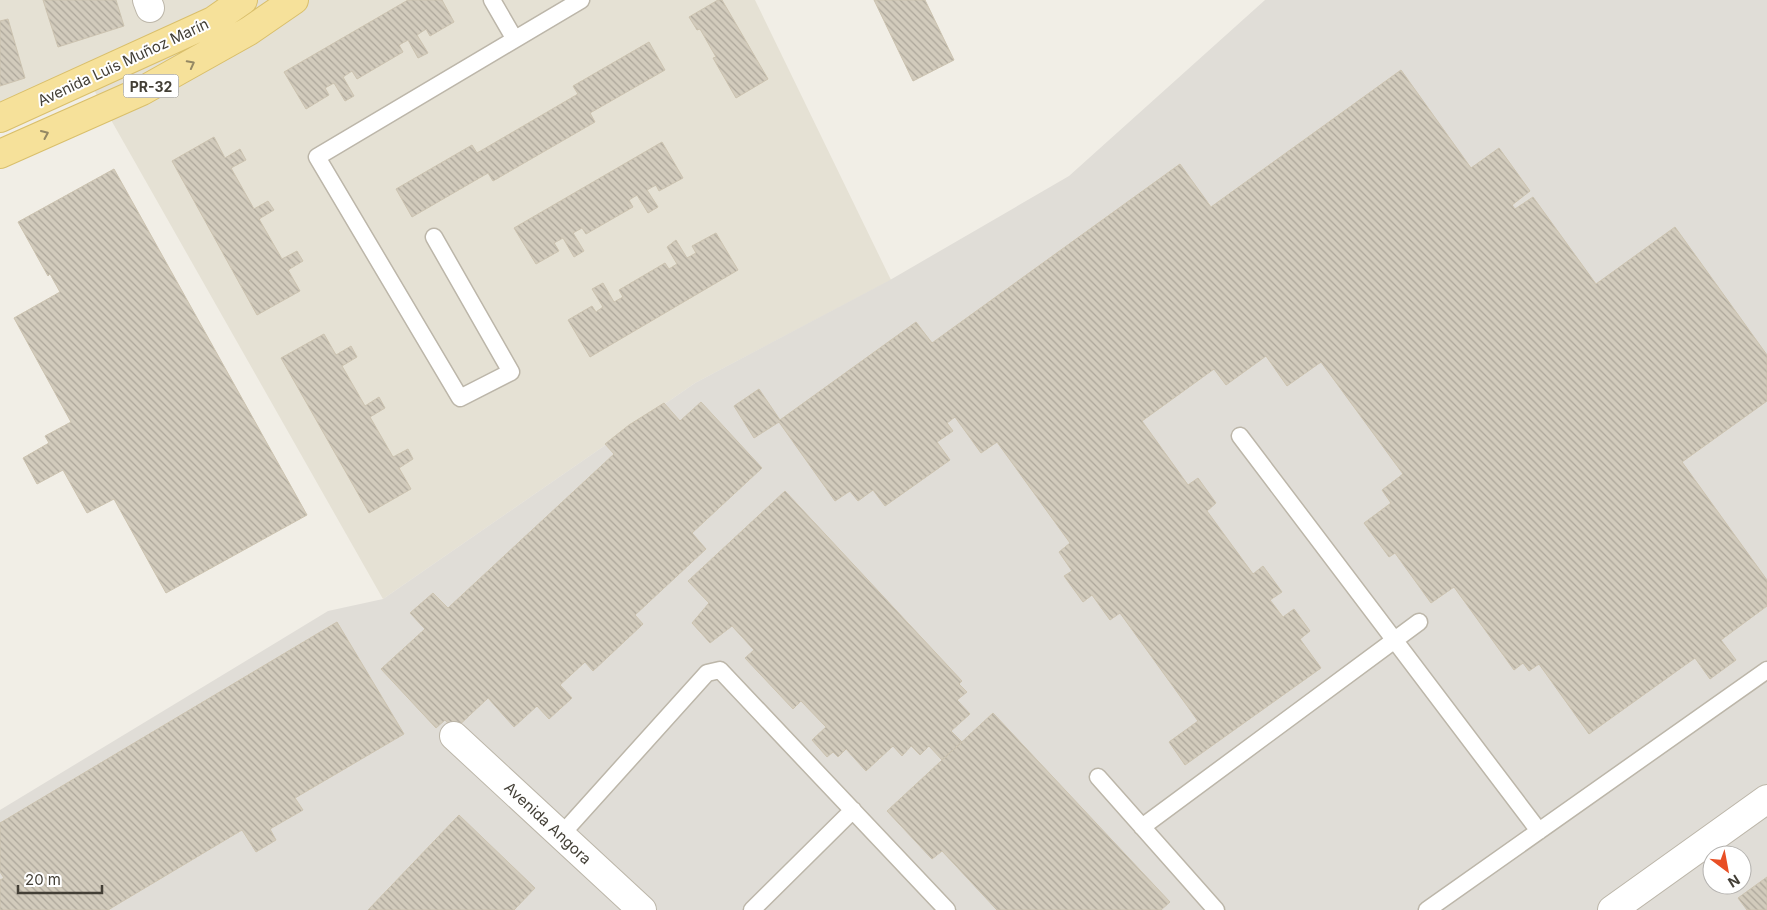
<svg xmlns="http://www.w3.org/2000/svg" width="1767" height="910" font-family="Inter,sans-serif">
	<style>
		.residential { fill: #e5e1d4 }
		.industrial { fill: #e0ddd7; fill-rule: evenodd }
		.building { fill: url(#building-back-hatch); stroke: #ccc3b0 }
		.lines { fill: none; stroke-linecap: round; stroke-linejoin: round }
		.service-casing { stroke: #bcb6a9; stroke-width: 19 }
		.minor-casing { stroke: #bcb6a9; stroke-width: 30 }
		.primary-casing { stroke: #d9bf6b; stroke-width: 30 }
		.service { stroke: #fff; stroke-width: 16 }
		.minor { stroke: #fff; stroke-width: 28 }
		.primary { stroke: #f6e19a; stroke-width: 28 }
		.oneway { stroke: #948863 }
		.labels { text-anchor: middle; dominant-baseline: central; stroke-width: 4; stroke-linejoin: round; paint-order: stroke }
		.shield { fill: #fff; stroke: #7b7972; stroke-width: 1 }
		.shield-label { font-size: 14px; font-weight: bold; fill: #433f36 }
		.street-label { font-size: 15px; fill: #433f36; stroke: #fff }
	</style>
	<defs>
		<pattern id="building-back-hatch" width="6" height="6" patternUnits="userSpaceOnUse" patternTransform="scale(1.25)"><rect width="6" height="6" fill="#d2cbbc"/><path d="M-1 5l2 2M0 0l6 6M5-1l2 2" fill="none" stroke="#aca69a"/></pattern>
	</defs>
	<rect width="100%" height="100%" fill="#f1eee6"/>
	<path class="residential" d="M0 0H755L891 280 695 383 383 599 94 90 0 130Z"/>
	<path class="industrial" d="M1265 0H1767V910H0V810L328 611 383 599 695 383 890 280 1069 176ZM1712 855H1742V885H1712Z"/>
	<path class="building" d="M43 0H116L124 26 58 47Z
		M408 0H442L454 22 430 36 426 29 417 35 428 53 418 58 408 40 399 45 403 52 357 79 352 71 343 77 354 96 345 101 334 83 325 88 329 95 306 109 284 72Z
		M718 0H722L768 79 736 98 713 58 716 57 700 29 697 30 689 17Z
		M874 0H925L954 60 913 81Z
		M8 19 25 78 0 86V21Z
		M649 42 665 70 590 113 595 122 493 181 488 173 412 217 396 189 472 145 477 153 578 94 573 86Z
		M1401 70 1471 168 1499 148 1530 191 1512 205 1515 209 1533 197 1596 284 1675 227 1767 355V401L1682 462 1767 580V606L1721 640 1736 660 1710 679 1695 658 1589 734 1539 664 1529 671 1523 663 1514 670 1454 587 1431 603 1395 553 1389 557 1364 523 1391 503 1382 490 1403 474 1321 362 1287 386 1266 356 1226 385 1214 369 1142 421 1188 485 1198 478 1216 503 1207 511 1253 574 1263 566 1282 592 1270 600 1283 617 1294 609 1310 631 1300 639 1321 668 1185 765 1169 742 1198 721 1120 613 1110 620 1092 595 1083 602 1064 576 1072 571 1059 552 1070 543 997 442 981 453 955 417 947 423 953 431 937 442 950 460 885 506 873 490 858 501 850 491 835 501 779 422 754 438 734 406 759 389 780 420 916 322 932 343 1180 164 1211 207Z
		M214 137 225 158 240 149 246 160 231 168 254 209 268 201 274 210 259 219 282 259 297 251 303 261 288 270 300 291 257 315 172 161Z
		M662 142 683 178 659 191 656 185 647 190 658 207 648 213 637 195 629 200 633 207 586 234 582 228 573 233 584 251 574 257 563 238 554 243 559 251 536 264 514 228Z
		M114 169 307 515 166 593 114 499 87 513 63 470 37 484 23 458 49 443 45 436 71 422 14 318 60 292 50 274 48 276 18 222Z
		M716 233 738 270 590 357 568 320 592 306 596 312 603 307 592 289 603 283 614 302 623 297 619 290 665 263 669 269 677 264 667 247 676 240 687 258 696 253 692 246Z
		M324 334 336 355 351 346 357 357 342 366 365 406 379 397 385 408 370 417 393 457 408 449 413 459 399 468 411 489 369 513 281 358Z
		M701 402 762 468 692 533 706 549 635 615 643 624 593 671 585 662 560 685 572 698 549 719 537 706 514 727 488 698 454 730 445 720 436 728 381 669 425 629 410 613 433 593 448 608 614 454 605 444 629 425 664 403 680 421Z
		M785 491 962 681 959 684 967 692 957 700 970 714 951 731 962 742 942 760 929 746 920 755 911 746 902 756 893 746 866 771 846 749 838 757 833 752 827 757 812 740 826 727 801 701 793 709 745 658 754 650 732 626 710 643 692 623 709 603 688 581Z
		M337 622 404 734 295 798 303 810 270 829 276 840 256 852 242 830 108 910H0V880L4 878 0 872V823Z
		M993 713 1170 902 1161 910H997L942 851 932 859 887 811Z
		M459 815 535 888 514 910H368Z
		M1767 877V910H1747L1738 898Z"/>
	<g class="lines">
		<defs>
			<path id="service" d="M492 0 514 38
				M434 237 511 372 460 398 317 157 581 0
				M1240 436 1539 831
				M1098 777 1216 910
				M1142 827 1419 622
				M561 835 707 673 720 670 947 910
				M752 910 853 810
				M1427 910 1767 670"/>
			<path id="minor" d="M147 0 150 8
				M454 736 642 910
				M1612 910 1767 799"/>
			<path id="primary" d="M0 118 213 21 243 0
				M0 154 142 91 249 31 294 0"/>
		</defs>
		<use href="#service" class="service-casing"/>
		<use href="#minor" class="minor-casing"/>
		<use href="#primary" class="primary-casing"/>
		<use href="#service" class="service"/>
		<use href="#minor" class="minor"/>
		<use href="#primary" class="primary"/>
	</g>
	<defs><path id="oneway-chevron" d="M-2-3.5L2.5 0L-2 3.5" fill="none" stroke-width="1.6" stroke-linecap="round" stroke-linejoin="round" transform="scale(1.25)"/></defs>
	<g class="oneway">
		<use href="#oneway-chevron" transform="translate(191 64) rotate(-28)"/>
		<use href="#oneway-chevron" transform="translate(45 134) rotate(-24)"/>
	</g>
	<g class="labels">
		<rect class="shield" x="123.5" y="74.5" width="55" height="23" rx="4"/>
		<g class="shield-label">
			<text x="151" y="86">PR-32</text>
		</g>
		<g class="street-label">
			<text transform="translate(123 62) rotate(-25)">Avenida Luis Muñoz Marín</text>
			<text transform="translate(548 823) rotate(43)">Avenida Angora</text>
		</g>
	</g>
	<g transform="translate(1727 870) rotate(148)"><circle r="24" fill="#ffffff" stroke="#b4b2af"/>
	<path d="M0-4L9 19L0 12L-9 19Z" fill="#e84f25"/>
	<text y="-8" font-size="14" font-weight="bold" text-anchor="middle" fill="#433f36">N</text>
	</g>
	<path d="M18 885v8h84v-8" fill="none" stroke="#433f36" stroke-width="2.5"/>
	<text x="25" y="885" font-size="15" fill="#433f36" stroke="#ffffff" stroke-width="4" paint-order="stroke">20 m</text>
</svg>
